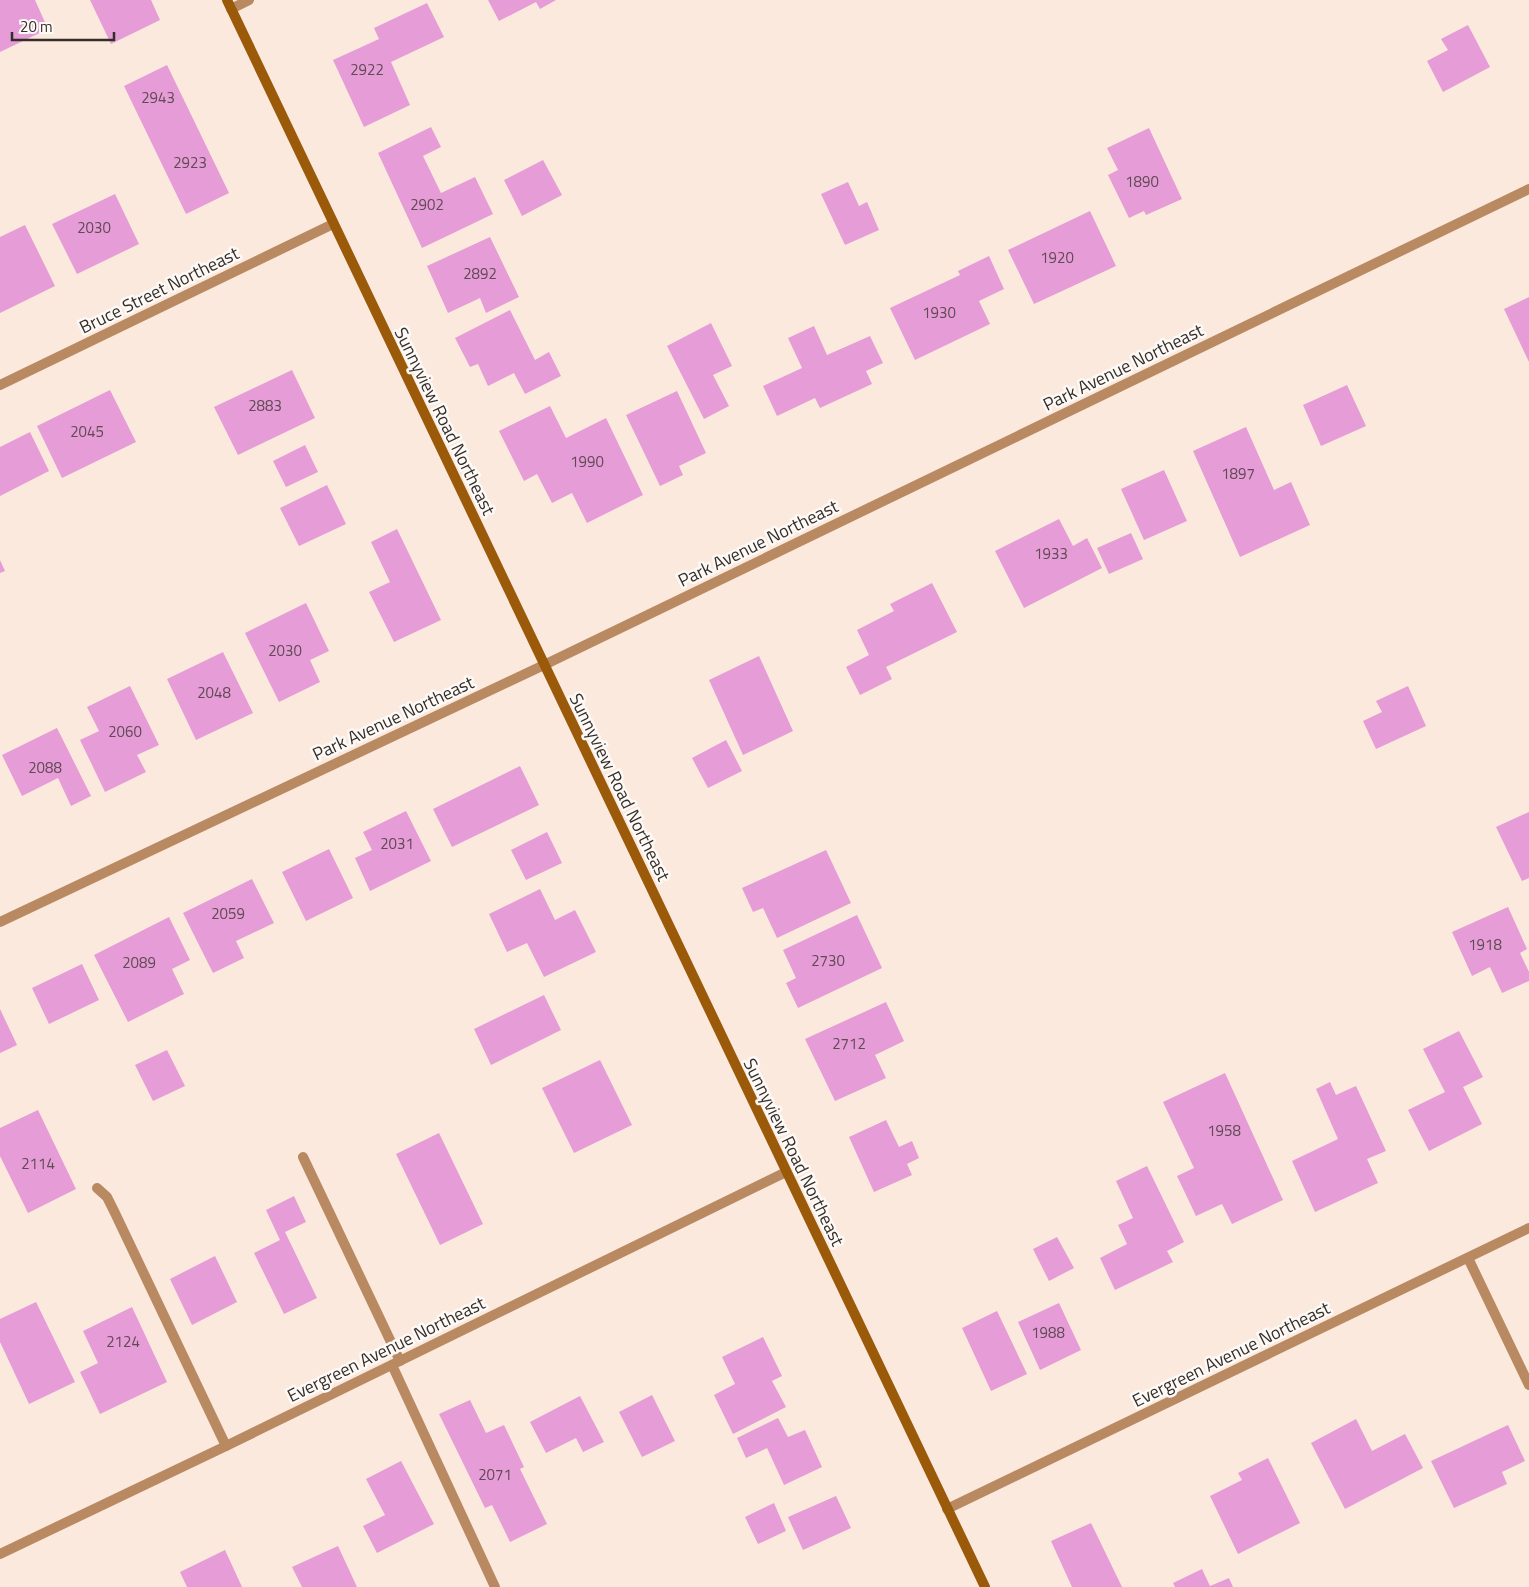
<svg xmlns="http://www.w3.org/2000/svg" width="1529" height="1587" font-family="'Titillium Web',sans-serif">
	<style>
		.building { fill: #e59cd7 }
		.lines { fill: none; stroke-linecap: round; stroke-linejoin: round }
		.service { stroke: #b98a62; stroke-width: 10 }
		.minor { stroke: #b98a62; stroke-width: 10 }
		.tertiary { stroke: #b98a62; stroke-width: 10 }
		.secondary { stroke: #9b590a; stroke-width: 10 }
		.labels { text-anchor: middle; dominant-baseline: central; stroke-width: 5; stroke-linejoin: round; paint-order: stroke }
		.number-label { font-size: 15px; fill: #604a54 }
		.street-label { font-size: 18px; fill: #342e29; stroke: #fdf9f6 }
	</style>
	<rect width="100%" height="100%" fill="#fbe9dd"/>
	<path class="building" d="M0 0H35L48 29 0 52Z
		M90 0H151L160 20 111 44Z
		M488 0H556L540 9 536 2 499 21Z
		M427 3 444 37 391 62 410 105 364 127 333 60 379 39 374 28Z
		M1468 25 1490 67 1443 92 1427 61 1448 50 1441 39Z
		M167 65 229 193 186 214 124 86Z
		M431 127 441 147 423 156 441 193 475 177 493 214 422 248 378 153Z
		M1149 128 1182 199 1146 215 1144 211 1129 218 1108 175 1118 170 1107 148Z
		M543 160 562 195 522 216 504 180Z
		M848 182 859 206 867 202 879 230 845 245 821 194Z
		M115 194 139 244 77 274 52 224Z
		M1090 211 1116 266 1034 304 1008 250Z
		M25 225 55 286 0 313V237Z
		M490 237 519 297 486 313 480 298 448 313 427 266Z
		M989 256 1004 289 979 301 990 324 915 360 890 308 960 275 958 271Z
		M1529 297V362L1504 309Z
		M510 310 535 360 549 352 561 376 525 394 514 373 488 386 478 364 470 367 455 338Z
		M711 323 732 366 713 375 729 406 704 419 667 346Z
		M814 326 827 355 870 336 883 363 866 371 872 384 820 408 815 398 777 416 763 386 802 368 788 338Z
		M292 370 315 418 238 455 214 407Z
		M1347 385 1366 426 1321 446 1303 405Z
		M110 390 136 442 62 478 37 426Z
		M677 391 706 453 679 466 683 475 660 486 626 415Z
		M550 406 566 438 606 418 643 495 587 523 572 493 552 503 537 474 524 481 499 431Z
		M1246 427 1274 490 1291 482 1310 525 1240 557 1193 451Z
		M30 432 49 471 0 496V447Z
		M305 445 318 472 286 487 273 461Z
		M1164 470 1187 521 1144 540 1121 489Z
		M327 485 346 524 299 546 280 508Z
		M1059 519 1073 546 1087 538 1102 568 1024 608 995 551Z
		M397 529 441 620 394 642 369 592 390 582 371 542Z
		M1131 533 1143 559 1109 574 1097 548Z
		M0 560 5 571 0 573Z
		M932 583 957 632 886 667 892 679 860 695 846 667 869 655 857 630 894 611 890 604Z
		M306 603 329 651 310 660 320 682 279 702 245 633Z
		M223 652 253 713 196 740 167 679Z
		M759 656 793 731 743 755 709 680Z
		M130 686 159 745 137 755 146 772 105 792 80 740 99 731 87 707Z
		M1408 686 1426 726 1376 749 1363 721 1382 712 1376 701Z
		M57 728 91 796 71 806 58 778 22 796 2 755Z
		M726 740 742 771 708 788 692 758Z
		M520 766 539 805 452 847 433 809Z
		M406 811 431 861 370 891 355 858 372 850 363 832Z
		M1529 812V878L1522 881 1496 827Z
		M547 832 562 863 526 880 511 850Z
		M329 849 353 898 306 921 282 872Z
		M826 850 851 903 777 938 763 908 753 912 742 888Z
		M252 879 274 923 236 941 244 958 213 973 183 913Z
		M540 889 555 920 575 910 596 952 544 977 527 943 507 952 489 914Z
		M1508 907 1527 949 1520 953 1529 972V981L1502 993 1490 967 1472 976 1452 932Z
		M857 915 882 968 798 1008 786 983 796 978 783 950Z
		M169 917 190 960 172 969 184 994 128 1022 94 955Z
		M82 964 99 1000 49 1024 32 988Z
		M544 995 561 1030 491 1065 474 1029Z
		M886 1002 904 1041 875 1055 886 1078 835 1101 805 1039Z
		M0 1009 17 1045 0 1053Z
		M1459 1031 1483 1077 1463 1087 1482 1124 1429 1151 1408 1110 1445 1092 1423 1049Z
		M167 1050 185 1086 153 1101 135 1065Z
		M600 1060 632 1125 574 1153 542 1088Z
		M1225 1073 1283 1200 1232 1224 1222 1204 1196 1216 1177 1176 1194 1168 1163 1102Z
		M1330 1082 1336 1095 1356 1086 1386 1151 1367 1159 1378 1183 1315 1212 1292 1161 1338 1139 1316 1089Z
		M38 1110 76 1189 28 1213 0 1156V1128Z
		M886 1120 899 1147 912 1141 919 1158 907 1164 912 1175 874 1192 849 1137Z
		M439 1133 483 1224 440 1245 396 1154Z
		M1147 1166 1184 1242 1167 1251 1173 1262 1115 1290 1100 1258 1127 1244 1118 1225 1133 1218 1116 1181Z
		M294 1196 306 1222 285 1232 317 1298 284 1314 254 1253 280 1240 266 1210Z
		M1057 1237 1074 1268 1049 1281 1033 1249Z
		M215 1256 237 1302 192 1325 170 1279Z
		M36 1302 75 1382 29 1404 0 1342V1319Z
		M1059 1303 1081 1350 1040 1370 1018 1322Z
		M132 1307 167 1382 100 1414 80 1372 98 1363 83 1331Z
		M997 1311 1027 1374 991 1391 962 1328Z
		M763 1337 782 1376 772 1381 786 1407 733 1434 714 1395 735 1384 722 1357Z
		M652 1395 675 1441 642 1457 619 1412Z
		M580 1396 604 1442 583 1452 576 1438 546 1453 530 1422Z
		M470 1400 486 1433 504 1425 524 1467 520 1469 547 1524 510 1542 492 1505 485 1508 439 1414Z
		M778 1418 788 1437 805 1430 822 1467 784 1485 767 1448 746 1458 737 1438Z
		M1356 1419 1372 1451 1405 1434 1423 1468 1345 1509 1311 1443Z
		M1508 1425 1525 1461 1502 1472 1507 1484 1454 1508 1431 1461Z
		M1268 1458 1300 1523 1238 1554 1210 1496 1242 1480 1238 1473Z
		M401 1461 434 1524 377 1553 363 1526 385 1515 366 1479Z
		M836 1496 851 1528 803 1550 788 1517Z
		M774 1503 786 1531 758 1544 745 1517Z
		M1091 1523 1122 1587H1072L1051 1541Z
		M338 1546 357 1587H302L292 1567Z
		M225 1550 242 1587H187L180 1572Z
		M1202 1569 1210 1586 1229 1578 1233 1587H1175L1173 1583Z"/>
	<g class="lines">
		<path class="service" d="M303 1157 400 1361
			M97 1188 107 1197 114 1211 226 1446
			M1468 1258 1529 1385
			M392 1365 495 1587"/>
		<path class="minor" d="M231 9 249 0
			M0 385 333 224
			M0 922 544 665
			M0 1554 226 1446 786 1172"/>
		<path class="tertiary" d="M544 665 1529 189
			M947 1509 1529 1228"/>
		<path class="secondary" d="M227 0 985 1587"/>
	</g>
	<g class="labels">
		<g class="number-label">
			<text x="367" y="69">2922</text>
			<text x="158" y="97">2943</text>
			<text x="190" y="162">2923</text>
			<text x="1142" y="181">1890</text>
			<text x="427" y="204">2902</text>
			<text x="94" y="227">2030</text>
			<text x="1057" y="257">1920</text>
			<text x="480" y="273">2892</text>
			<text x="939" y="312">1930</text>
			<text x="265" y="405">2883</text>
			<text x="87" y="431">2045</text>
			<text x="587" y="461">1990</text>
			<text x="1238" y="473">1897</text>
			<text x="1051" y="553">1933</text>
			<text x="285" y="650">2030</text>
			<text x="214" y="692">2048</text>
			<text x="125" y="731">2060</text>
			<text x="45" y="767">2088</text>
			<text x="397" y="843">2031</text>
			<text x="228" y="913">2059</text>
			<text x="1485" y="944">1918</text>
			<text x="828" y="960">2730</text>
			<text x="139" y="962">2089</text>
			<text x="849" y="1043">2712</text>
			<text x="1224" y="1130">1958</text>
			<text x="38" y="1163">2114</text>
			<text x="1048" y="1332">1988</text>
			<text x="123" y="1341">2124</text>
			<text x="495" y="1474">2071</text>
		</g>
		<g class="street-label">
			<text transform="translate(159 290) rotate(-26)">Bruce Street Northeast</text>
			<text transform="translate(1123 367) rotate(-26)">Park Avenue Northeast</text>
			<text transform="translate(445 421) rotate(64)">Sunnyview Road Northeast</text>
			<text transform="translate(758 543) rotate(-26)">Park Avenue Northeast</text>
			<text transform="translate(393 718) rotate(-25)">Park Avenue Northeast</text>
			<text transform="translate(620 787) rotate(64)">Sunnyview Road Northeast</text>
			<text transform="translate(794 1152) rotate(64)">Sunnyview Road Northeast</text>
			<text transform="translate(386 1349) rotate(-26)">Evergreen Avenue Northeast</text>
			<text transform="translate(1231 1354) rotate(-26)">Evergreen Avenue Northeast</text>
		</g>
	</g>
	<path d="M12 32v8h102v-8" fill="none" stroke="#342e29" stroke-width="2.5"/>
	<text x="20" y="32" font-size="15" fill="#342e29" stroke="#fdf9f6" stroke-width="4" paint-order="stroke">20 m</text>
</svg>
